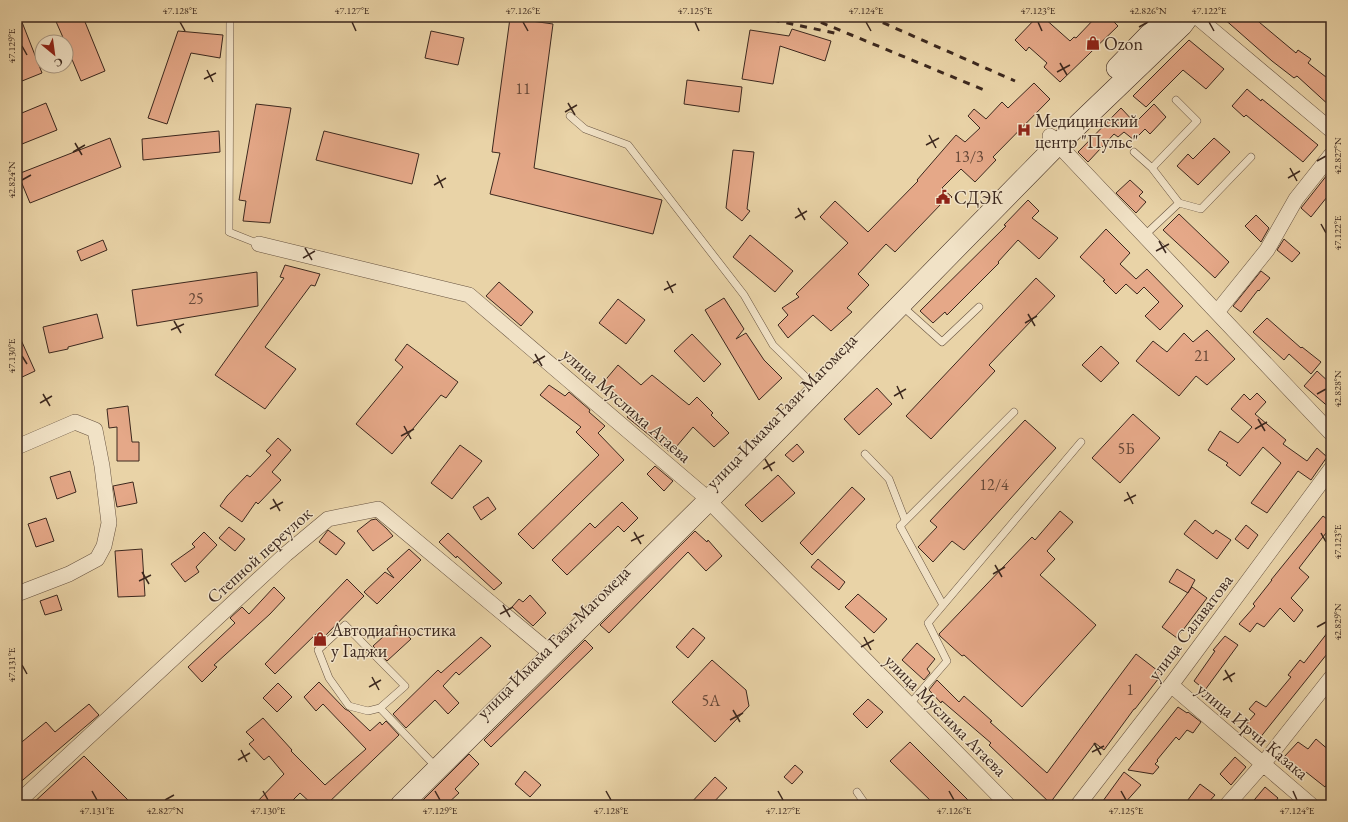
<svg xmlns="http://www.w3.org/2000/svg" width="1348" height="822" font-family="'EB Garamond',serif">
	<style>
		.building { fill: #e5a888; stroke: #3c281e }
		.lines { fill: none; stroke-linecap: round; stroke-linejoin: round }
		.lane-casing { stroke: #675340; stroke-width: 8 }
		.street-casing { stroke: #675340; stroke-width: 16 }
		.secondary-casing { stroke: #3c281e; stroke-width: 22 }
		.lane { stroke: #f1e2c6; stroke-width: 7 }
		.street { stroke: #f1e2c6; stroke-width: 15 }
		.secondary { stroke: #f1e2c6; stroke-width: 21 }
		.rail { stroke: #3c281e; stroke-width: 3; stroke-dasharray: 7 7; stroke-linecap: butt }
		.ticks { fill: none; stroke: #3c281e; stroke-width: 1.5 }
		.labels { text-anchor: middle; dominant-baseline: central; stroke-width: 3; stroke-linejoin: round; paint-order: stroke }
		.number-label { font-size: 16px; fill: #664838 }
		.poi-label { font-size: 18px; fill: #3c281e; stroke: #f1e2c6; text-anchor: start }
		.street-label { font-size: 18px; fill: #3c281e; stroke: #f1e2c6 }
		.neatline { fill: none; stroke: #3c281e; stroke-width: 1.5 }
		.ticks-label { font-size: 10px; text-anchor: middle; fill: #3c281e }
	</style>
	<rect width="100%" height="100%" fill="#e9d3a7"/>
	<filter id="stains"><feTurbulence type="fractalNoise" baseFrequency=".005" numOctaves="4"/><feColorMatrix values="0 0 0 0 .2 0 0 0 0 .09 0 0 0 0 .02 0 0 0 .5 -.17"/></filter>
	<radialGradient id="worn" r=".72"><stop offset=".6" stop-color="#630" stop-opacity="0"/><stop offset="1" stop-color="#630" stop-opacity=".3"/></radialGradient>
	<path class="building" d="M17 17H20L42 73 22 81 17 70Z
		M54 17H83L105 71 81 81 66 45V42H65Z
		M1037 17H1043L1070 41 1074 37 1076 38 1096 17H1122L1114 22 1118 26 1060 82 1044 67 1047 63 1029 47 1026 51 1015 40Z
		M1222 17H1253L1296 53 1298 50 1311 59 1308 63 1331 81V107L1297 76 1294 78 1272 61Z
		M510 18 553 24 534 168 662 200 653 234 490 194 500 153 492 152Z
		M792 29 831 41 825 61 780 46 773 84 742 79 750 30 789 36Z
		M178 31 223 35 220 58 191 53 167 124 148 118Z
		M431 31 464 38 458 65 425 58Z
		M1189 40 1224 69 1206 89 1183 70 1146 107 1133 96Z
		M687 80 742 87 739 112 684 104Z
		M1034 83 1050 99 993 157 996 160 975 182 961 169 942 188 952 197 944 205 942 203 895 252 886 244 858 274 869 285 847 308 852 312 831 331 813 315 788 338 778 325 788 315 782 308 799 297 796 294 848 243 820 217 835 201 868 232 918 181 917 180 956 135 965 142 980 128 968 116 974 109 986 119 1002 102 1008 108Z
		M1247 89 1261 101 1262 99 1318 145 1303 162 1246 115 1244 117 1232 106Z
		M46 103 57 130 17 146V115Z
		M256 104 291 108 270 223 243 221 246 201 239 200Z
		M1154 104 1166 117 1150 134 1145 129 1134 140 1124 132 1118 137 1114 134 1088 162 1078 152 1121 108 1135 123Z
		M219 131 220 152 143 160 142 139Z
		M324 131 419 154 412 184 316 160Z
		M110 138 121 167 30 203 18 174Z
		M1214 138 1230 152 1198 185 1177 166 1188 154 1193 159Z
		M733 150 754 152 747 209 750 211 742 221 726 208Z
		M1331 170V192L1311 217 1301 208Z
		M1130 180 1143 192 1139 196 1146 202 1136 213 1116 193Z
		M1028 200 1039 211 1032 218 1058 238 1039 259 1018 240 998 262 999 263 947 315 945 312 933 323 920 311 1006 226 1004 225Z
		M1179 214 1229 262 1215 278 1163 230Z
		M1256 215 1269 228 1261 242 1245 226Z
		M1106 229 1130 253 1120 264 1136 279 1147 269 1183 306 1160 330 1145 316 1159 302 1144 287 1137 294 1126 284 1116 294 1103 281 1105 280 1080 257Z
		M750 235 793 271 775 292 733 257Z
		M1284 239 1300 253 1292 262 1277 250Z
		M103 240 107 250 81 261 77 251Z
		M285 265 320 274 315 286 311 285 265 347 296 369 265 409 215 375 284 278 280 277Z
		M1261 271 1270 278 1259 291 1258 290 1241 312 1233 306Z
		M257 272 258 306 137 326 132 290Z
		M1036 278 1055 296 989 365 995 371 931 439 906 416Z
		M499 282 533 312 521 326 486 296Z
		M724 298 744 329 736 339 746 333 764 360 782 378 759 400 705 310Z
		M618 299 645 320 626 344 599 323Z
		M97 314 103 338 68 347V349L49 353 43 327Z
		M1267 318 1301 348 1302 347 1321 362 1311 374 1289 354 1284 360 1253 332Z
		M1207 330 1235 359 1207 385 1196 376 1179 396 1136 361 1153 341 1167 352 1184 333 1193 342Z
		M17 331 35 371 20 378 17 371Z
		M692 334 721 364 704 382 674 351Z
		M407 344 458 382 446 398 441 395 392 454 356 424 403 367 395 360Z
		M1101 346 1119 363 1101 382 1082 365Z
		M618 365 641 385 652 375 689 405 697 397 713 413 711 415 729 433 714 447 693 427 671 453 627 417 633 410 602 384Z
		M1317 371 1331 384V409L1304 386Z
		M549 385 565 396 569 392 590 410 589 412 605 426 598 433 624 460 533 549 518 534 599 455 576 432 581 427 540 395Z
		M877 388 892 404 859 435 844 419Z
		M1257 393 1266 402 1255 414 1286 440 1283 444 1307 461 1317 448 1327 457 1311 480 1298 471 1267 513 1251 503 1281 463 1263 447 1240 476 1226 465 1228 463 1208 450 1220 431 1238 443 1252 427 1231 409 1244 394 1250 400Z
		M128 406 132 442H139V461H117V427L109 428 107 409Z
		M1133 414 1160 438 1120 483 1092 458Z
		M1025 420 1056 448 964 550 952 541 933 562 918 547 937 527 930 521Z
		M278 438 291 450 272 472 281 480 258 504 256 502 242 522 220 506 227 496 247 475 250 477 271 455 266 451Z
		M797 444 804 452 793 462 785 455Z
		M460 445 482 461 452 499 431 483Z
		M655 466 673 481 664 491 647 474Z
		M70 471 76 492 57 499 50 477Z
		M778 475 795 493 762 522 745 505Z
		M133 482 137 503 117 507 113 486Z
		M852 487 865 499 812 555 800 543Z
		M488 497 496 509 481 520 473 507Z
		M622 502 638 518 624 532 618 526 567 575 552 560 590 523 595 528Z
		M1060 511 1073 522 1047 551 1055 559 1040 575 1096 625 1022 707 964 655 962 656 940 636 939 634 1032 537 1035 540Z
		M1323 516 1331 522V538L1326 533 1299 568 1309 577 1291 598 1303 610 1294 622 1280 608 1264 627 1257 623 1250 632 1239 624 1255 606 1253 604 1272 580H1271Z
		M46 518 54 541 36 547 28 524Z
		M376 519 387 529 393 536 373 551 357 531 371 520Z
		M1195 520 1213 534 1216 530 1231 540 1217 559 1184 534Z
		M1246 525 1258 535 1248 549 1235 539Z
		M229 527 245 539 235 551 219 538Z
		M328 530 345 543 336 555 319 542Z
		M695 531 707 542 708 540 722 556 706 571 688 552 609 633 600 625Z
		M204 532 217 545 196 567 199 572 185 582 171 564 195 547 192 544Z
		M448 533 502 583 494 590 457 556 456 558 439 542Z
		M142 549 145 596 118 597 115 551Z
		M409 549 421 560 377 604 364 592 385 572 394 578 387 569Z
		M818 559 845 582 839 590 811 567Z
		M1177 569 1195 580 1188 593 1169 582Z
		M347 579 364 596 324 637 318 632 275 674 265 664Z
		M274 587 285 598 270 614 214 665 217 667 202 682 188 667 235 623 230 618 242 607 249 614Z
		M1192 587 1207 598 1177 638 1162 627Z
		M858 594 887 619 874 633 845 607Z
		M57 595 62 610 45 615 40 601Z
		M530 595 546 613 533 626 512 607 519 599 523 602Z
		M396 625 411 639 387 661 373 646Z
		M693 628 705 638 688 658 676 647Z
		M1331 628V649L1259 739 1244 727 1255 714 1249 709 1256 701 1266 707 1291 677 1288 675 1300 660 1304 663Z
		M1225 636 1238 645 1205 690 1194 681 1215 651 1213 650Z
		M481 637 491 646 459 675 456 672 443 686 459 703 448 714 435 700 406 728 393 714 438 670 441 673Z
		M585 640 593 648 491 747 484 740Z
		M917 643 935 659 927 669 930 673 924 680 902 660Z
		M1136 654 1162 674 1135 709H1134L1104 750 1095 743 1050 803 989 745 991 743 942 701 941 703 929 690 937 680 959 702 964 696 992 721 990 722 1047 773Z
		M712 660 746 690 749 706 715 742 672 702Z
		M319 682 345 709 349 711 370 731 380 722 382 725 386 721 399 735 326 805H313L300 793 288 805H254L284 774 269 756 264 760 249 744 254 740 246 732 263 718 292 750 291 751 325 785 366 749 323 704 316 711 304 697Z
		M278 683 292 697 277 712 263 698Z
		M868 699 883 712 867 728 853 714Z
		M89 704 99 715 17 785V746L46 722 55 732Z
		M1178 707 1187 713 1188 712 1201 722 1193 733 1187 730 1179 740 1176 737 1157 760 1158 761 1155 764 1159 767 1153 774 1128 770Z
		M1316 739 1331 752V779L1325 787 1306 772 1304 774 1284 757 1298 742 1308 749Z
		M910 742 973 805H935L890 761Z
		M469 754 479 764 455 789 459 793 446 805H418Z
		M84 756 133 805H31Z
		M1235 757 1246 767 1231 785 1220 774Z
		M795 765 803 772 792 784 784 777Z
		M525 771 541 785 530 797 515 784Z
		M1124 772 1141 785 1123 805H1100Z
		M715 777 727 788 711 805H689Z
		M1200 784 1215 795 1206 805H1184Z
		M1265 787 1278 798 1273 805H1250Z"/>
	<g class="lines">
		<defs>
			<path id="lane" d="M230 17 229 232 259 244
				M570 116 585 129 628 145 744 295 773 345 816 387
				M1134 152 1152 168 1179 203
				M1152 168 1197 121 1176 100
				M1145 235 1179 203 1201 209 1251 157
				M902 306 942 342 979 307
				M865 454 889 479 905 520
				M943 605 900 526 1014 412
				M909 705 947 661 928 623 1081 442
				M380 708 368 711 349 706 329 678 318 650 345 625 405 686 380 708 437 768
				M857 792 866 805"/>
			<path id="street" d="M1197 17 1331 130
				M1050 136 1331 433
				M259 244 469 295 701 493 1008 805
				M1217 312 1267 250 1296 199 1331 155
				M17 447 75 422 95 430 102 466 109 523 104 546 97 559 69 574 17 594
				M1171 685 1311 805
				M17 803 286 554 328 519 378 509 547 650
				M1078 805 1171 685 1331 469
				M1227 805 1263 764 1331 678"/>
			<path id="secondary" d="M1117 68 1149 35 1172 17
				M401 805 708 501 1058 144 1182 25 1188 17"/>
		</defs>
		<use href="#lane" class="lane-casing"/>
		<use href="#street" class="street-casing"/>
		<use href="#secondary" class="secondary-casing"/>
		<use href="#lane" class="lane"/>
		<use href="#street" class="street"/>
		<use href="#secondary" class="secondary"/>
		<path class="rail" d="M759 17 839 34
			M808 17 989 92
			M870 17 1015 81"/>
	</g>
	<path class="ticks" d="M180 22 185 31M352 22 356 31M523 22 528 31M695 22 699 31M866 22 871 31M1038 22 1042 31M1209 22 1214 31M1139 27 1148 22M22 46 27 55M1060 63 1067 75M207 70 213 82M1057 72 1070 65M204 79 216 73M568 103 575 115M565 112 577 105M929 135 936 148M75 143 82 155M926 145 939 138M73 152 85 145M1317 161 1326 156M1290 168 1297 181M437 175 443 188M1288 178 1300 171M22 180 31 175M434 185 446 178M798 208 805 220M795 218 807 211M1321 224 1326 233M1159 241 1166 253M305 248 312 260M1156 251 1169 244M303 258 315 251M667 281 673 293M664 290 676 284M1028 314 1035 326M174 321 181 333M1025 323 1037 316M171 330 184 324M535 354 542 366M22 356 27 364M533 363 545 356M897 386 903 399M43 394 50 406M1317 394 1326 389M894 396 906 389M40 403 52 396M1258 419 1265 431M404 426 411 439M1255 429 1267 422M401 436 414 429M765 459 772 471M763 469 775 462M1127 492 1133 504M273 499 280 511M1124 501 1136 495M270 509 283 502M634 532 641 544M1321 533 1326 542M631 541 644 535M995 565 1002 577M142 572 149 584M993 574 1005 567M139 581 151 575M503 605 510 617M500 614 513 607M1317 627 1326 622M864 637 871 650M861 647 874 640M22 665 27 674M1225 670 1232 682M372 677 379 690M1223 680 1235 673M369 687 381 680M733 710 740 722M730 720 743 713M1094 743 1101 755M241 750 247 762M1092 752 1104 746M238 760 250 753M92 791 97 800M263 791 268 800M435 791 440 800M606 791 611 800M778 791 783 800M949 791 954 800M1121 791 1126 800M1293 791 1297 800M165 800 174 795"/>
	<defs>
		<symbol id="shop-bare" viewBox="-9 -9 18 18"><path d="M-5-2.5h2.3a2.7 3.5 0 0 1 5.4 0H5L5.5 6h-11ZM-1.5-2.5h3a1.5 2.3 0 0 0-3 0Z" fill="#8f2418" stroke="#f1e2c6" stroke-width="2.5" paint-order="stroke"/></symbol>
		<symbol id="hospital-bare" viewBox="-9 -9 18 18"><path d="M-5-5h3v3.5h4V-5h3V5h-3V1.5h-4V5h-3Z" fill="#8f2418" stroke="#f1e2c6" stroke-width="2.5" paint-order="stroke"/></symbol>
		<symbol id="civic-bare" viewBox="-9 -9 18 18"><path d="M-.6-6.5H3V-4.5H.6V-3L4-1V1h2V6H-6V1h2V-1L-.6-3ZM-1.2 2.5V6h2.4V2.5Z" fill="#8f2418" stroke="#f1e2c6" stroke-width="2.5" paint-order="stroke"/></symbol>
	</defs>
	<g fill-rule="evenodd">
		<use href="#shop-bare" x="1083" y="33" width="20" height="20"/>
		<use href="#hospital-bare" x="1014" y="120" width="20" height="20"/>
		<use href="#civic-bare" x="933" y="187" width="20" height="20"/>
		<use href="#shop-bare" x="310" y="629" width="20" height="20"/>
	</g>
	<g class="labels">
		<g class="number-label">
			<text x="523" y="88">11</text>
			<text x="969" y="156">13/3</text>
			<text x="196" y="298">25</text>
			<text x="1202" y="355">21</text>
			<text x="1126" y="448">5Б</text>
			<text x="994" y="484">12/4</text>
			<text x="1130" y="689">1</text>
			<text x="711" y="700">5А</text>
		</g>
		<g class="poi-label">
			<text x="1104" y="43">Ozon</text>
			<text x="1035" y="120">Медицинский<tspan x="1035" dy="21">центр "Пульс"</tspan></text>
			<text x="954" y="197">СДЭК</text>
			<text x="331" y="629">Автодиагностика<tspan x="331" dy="21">у Гаджи</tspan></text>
		</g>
		<g class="street-label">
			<text transform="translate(627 405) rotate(41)">улица Муслима Атаева</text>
			<text transform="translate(781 411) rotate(-46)">улица Имама Гази-Магомеда</text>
			<text transform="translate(259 555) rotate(-42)">Степной переулок</text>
			<text transform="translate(1190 627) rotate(-53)">улица Салаватова</text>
			<text transform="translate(553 642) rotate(-45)">улица Имама Гази-Магомеда</text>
			<text transform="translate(946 715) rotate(45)">улица Муслима Атаева</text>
			<text transform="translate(1253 731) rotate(40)">улица Ирчи Казака</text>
		</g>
	</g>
	<rect width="1348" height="822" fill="none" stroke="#e9d3a7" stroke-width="44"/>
	<g transform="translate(54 54) rotate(151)"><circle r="19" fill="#f1e2c6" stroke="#a99883"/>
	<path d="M0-3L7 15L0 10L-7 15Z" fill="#8f2418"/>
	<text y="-6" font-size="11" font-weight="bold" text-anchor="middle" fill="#3c281e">С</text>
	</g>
	<rect x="22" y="22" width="1304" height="778" class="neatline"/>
	<g class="ticks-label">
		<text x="180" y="14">47.128°E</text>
		<text x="352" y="14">47.127°E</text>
		<text x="523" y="14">47.126°E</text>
		<text x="695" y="14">47.125°E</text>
		<text x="866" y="14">47.124°E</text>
		<text x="1038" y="14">47.123°E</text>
		<text x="1148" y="14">42.826°N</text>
		<text x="1209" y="14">47.122°E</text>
		<text transform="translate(11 46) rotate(-90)" y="4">47.129°E</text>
		<text transform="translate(1337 156) rotate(-90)" y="4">42.827°N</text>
		<text transform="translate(11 180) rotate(-90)" y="4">42.824°N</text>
		<text transform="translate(1337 233) rotate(-90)" y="4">47.122°E</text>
		<text transform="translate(11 356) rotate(-90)" y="4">47.130°E</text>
		<text transform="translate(1337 389) rotate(-90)" y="4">42.828°N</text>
		<text transform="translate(1337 542) rotate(-90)" y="4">47.123°E</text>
		<text transform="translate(1337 622) rotate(-90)" y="4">42.829°N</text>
		<text transform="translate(11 665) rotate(-90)" y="4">47.131°E</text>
		<text x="97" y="814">47.131°E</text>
		<text x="165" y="814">42.827°N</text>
		<text x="268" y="814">47.130°E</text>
		<text x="440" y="814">47.129°E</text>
		<text x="611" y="814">47.128°E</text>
		<text x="783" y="814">47.127°E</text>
		<text x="954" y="814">47.126°E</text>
		<text x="1126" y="814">47.125°E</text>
		<text x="1297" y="814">47.124°E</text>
	</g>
	<rect width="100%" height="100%" filter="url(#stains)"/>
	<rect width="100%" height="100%" fill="url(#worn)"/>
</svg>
